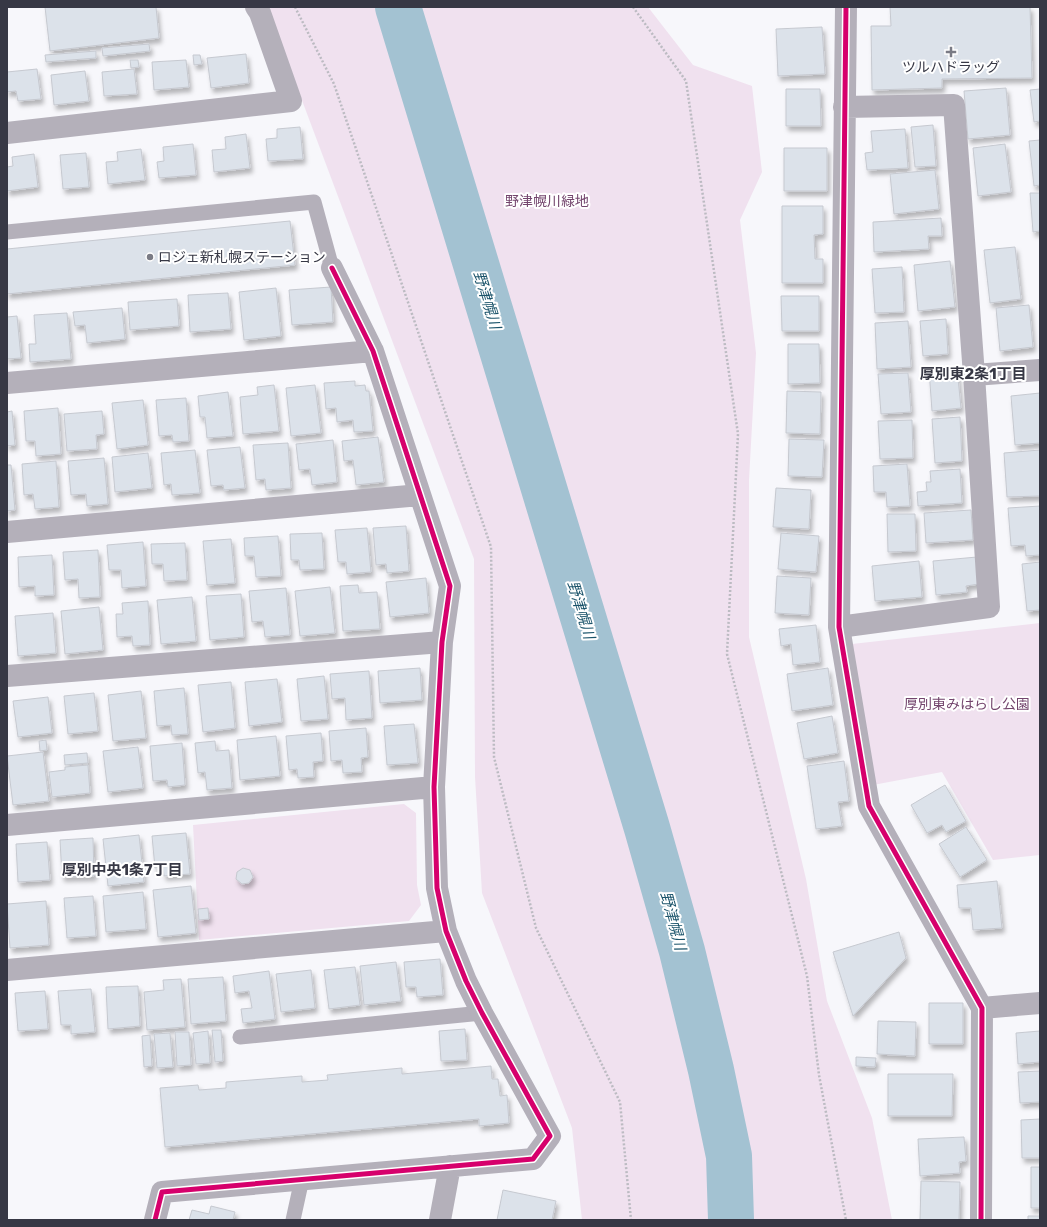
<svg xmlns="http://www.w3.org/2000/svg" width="1047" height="1227" font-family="Rubik,'Noto Sans JP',sans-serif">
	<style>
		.green { fill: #f0e1ef }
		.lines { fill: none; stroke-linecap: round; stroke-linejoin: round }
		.river { stroke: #a3c2d2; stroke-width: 46 }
		.building { fill: #dce2ea; stroke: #c6c9d0; filter: url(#shadow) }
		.path { stroke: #bcbbc2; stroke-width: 2.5; stroke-dasharray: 2 2; stroke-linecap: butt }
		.lane { stroke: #b4b0ba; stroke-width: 15 }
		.street { stroke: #b4b0ba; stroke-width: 22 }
		.cycleway-casing { stroke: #fff; stroke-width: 8 }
		.cycleway { stroke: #d6006c; stroke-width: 5 }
		.poi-dot { fill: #7a7b85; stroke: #fff; stroke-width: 1.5 }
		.labels { text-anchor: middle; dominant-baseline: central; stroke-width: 4; stroke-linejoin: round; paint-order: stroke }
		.poi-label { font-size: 14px; fill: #373845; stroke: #fff }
		.park-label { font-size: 14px; fill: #73456d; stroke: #fff }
		.water-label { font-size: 15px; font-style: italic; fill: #1a536a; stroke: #fff }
		.neighbourhood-label { font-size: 15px; font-weight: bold; fill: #373845; stroke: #fff }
	</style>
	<defs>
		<filter id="shadow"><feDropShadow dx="2.5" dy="4.5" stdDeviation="2" flood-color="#0004"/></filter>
	</defs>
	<rect width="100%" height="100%" fill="#f7f7fb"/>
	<path class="green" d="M267 7H648L693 65 752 86 762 172 740 220 756 353 749 480V637L806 879 827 1001 872 1118 892 1220H582L572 1128 482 893 475 777 474 559Z
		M1040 623V855L993 860 942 772 873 785 852 644Z
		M404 804 416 813 417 885 421 905 409 921 199 940 193 825Z"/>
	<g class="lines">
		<path class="river" d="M398 7 647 828 682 951 711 1070 729 1156 731 1220"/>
	</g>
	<path class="building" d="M45 7H156L159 38 50 51Z
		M890 7H1030L1032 78 942 79V88L872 90 871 26H891Z
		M822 27 825 74 778 76 776 29Z
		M149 44 150 51 103 56 102 48Z
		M96 51V58L46 62 45 55Z
		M246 54 249 83 211 88 207 58Z
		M193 55H200L202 64 194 65Z
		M130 60H138L139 67 131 68Z
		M186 60 189 87 154 90 152 62Z
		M37 69 41 99 18 101 16 91 7 92V72Z
		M134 69 137 94 104 96 102 72Z
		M85 71 89 101 54 105 51 75Z
		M1006 88 1010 135 968 139 964 91Z
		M786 89H820L821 126H786Z
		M1040 89V121L1034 122 1030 90Z
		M933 125 936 166 915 167 911 127Z
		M300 127 303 159 268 161 266 139 277 138V129Z
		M905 129 908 168 867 170 865 153 873 152 871 131Z
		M246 134 250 168 214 172 212 150 226 149 225 137Z
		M1040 140V185L1034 186 1029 141Z
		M193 144 196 175 159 178 157 162 164 161 163 147Z
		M1005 144 1011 192 978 196 973 148Z
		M784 148H827V191H784Z
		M141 149 145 180 108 184 106 162 118 161 117 152Z
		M86 153 89 187 63 189 60 155Z
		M34 154 38 187 7 191V167L13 166 12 157Z
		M935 170 939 209 894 214 890 174Z
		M1030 193H1040V231L1033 232Z
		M782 206H823V234L814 235 815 259H823V283H782Z
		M941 218 942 236H928L929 249 874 252 873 222Z
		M290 221 295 265 7 294V249Z
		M1015 247 1021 299 990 303 984 250Z
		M950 261 955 307 918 311 914 265Z
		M902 267 904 312 875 313 872 269Z
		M331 287 333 322 292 325 289 290Z
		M276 288 281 336 244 340 239 292Z
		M228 293 231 329 190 332 188 295Z
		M781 296H819V331H782Z
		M177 299 179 326 130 330 128 302Z
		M1029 305 1033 347 1000 351 996 308Z
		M122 308 125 339 87 343 85 325 75 326 73 312Z
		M67 313 71 359 30 362 29 344H36L34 315Z
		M17 316 21 358 7 359V317Z
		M946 319 948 354 923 356 920 321Z
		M908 321 911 367 877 369 875 323Z
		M788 344H819L820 383 788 384Z
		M957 368 961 408 932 411 929 370Z
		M908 373 911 412 881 414 878 374Z
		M355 381V386L365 385 366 391H369L373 431 354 432 353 420 337 422 336 408 326 409 324 383Z
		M274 385 279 431 243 434 240 397 258 395 257 387Z
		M315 385 321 433 291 436 286 388Z
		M787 391 821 392 820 434 786 433Z
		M228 392 233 436 207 438 205 417H200L198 396Z
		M1040 393V443L1015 445 1011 396Z
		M186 398 189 441 173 442 172 435 159 436 156 400Z
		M143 400 148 445 117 449 112 403Z
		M58 408 61 454 36 456 35 441H26L24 411Z
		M12 411 15 445 7 446V412Z
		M102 411 104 434 96 435 97 449 67 451 64 414Z
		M960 417 962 461 935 463 932 419Z
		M912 420 913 458 880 459 878 421Z
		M378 437 384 482 356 485 353 460 344 461 342 441Z
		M789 439 824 440 822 477 788 476Z
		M333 440 337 482 312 485 310 469 299 470 296 444Z
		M288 443 291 488 266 490 265 479 256 480 253 445Z
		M240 447 245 488 224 490 223 485 211 486 207 450Z
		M195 450 200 493 172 495 171 484 164 485 161 453Z
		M1040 450V496L1007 497 1004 453Z
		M148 453 152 488 115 492 112 457Z
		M104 458 108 504 87 506 86 494 71 495 68 461Z
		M56 461 59 507 35 509 33 494 24 495 22 464Z
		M907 464 910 506 887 507 886 492H874L873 466Z
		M7 465H11L15 510 7 511Z
		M960 469 962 503 918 506 917 492 927 491 926 482H931L930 471Z
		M776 488 811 490 809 529 773 527Z
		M1040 506V555L1026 556 1025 545 1011 546 1008 508Z
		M971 510 973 540 926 543 924 513Z
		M887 514H915L916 551 888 552Z
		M406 526 409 571 387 573 386 564 376 565 373 528Z
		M367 528 371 572 347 574 346 562H338L335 530Z
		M322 533 324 569 300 570 299 560H291L290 534Z
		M781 533 819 536 816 572 778 569Z
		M278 536 281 576 256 577 254 556H245L244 538Z
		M231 539 235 583 207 585 203 541Z
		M143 542 146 586 122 588 121 570H109L107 545Z
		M185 543 187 580 164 581 163 564H152L151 544Z
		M98 550 100 597 79 598 78 579 65 580 63 552Z
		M52 555 54 595 35 596V586L19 587 18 557Z
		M977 557 979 584 966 586 967 592 936 595 933 561Z
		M919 561 922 597 875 601 872 566Z
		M1040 562V610L1027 611 1022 564Z
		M777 576 811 578 809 615 775 613Z
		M426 578 429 613 390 617 386 582Z
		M358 585 359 593 377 592 380 629 343 631 340 586Z
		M330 587 335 633 300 636 295 591Z
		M286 588 290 635 265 637 263 621 252 622 249 591Z
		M241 594 244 637 210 640 206 596Z
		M192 597 196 641 161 644 157 600Z
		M148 601 150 645 133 646 132 636 117 637 116 614H123L122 603Z
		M99 607 103 650 65 654 61 611Z
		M53 613 56 653 18 656 15 616Z
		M816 625 820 662 793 665 791 644 781 646 779 629Z
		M420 668 422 700 380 703 378 671Z
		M828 668 833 705 792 711 787 674Z
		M369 671 372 718 346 720 345 698 332 699 330 674Z
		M324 676 328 719 301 721 297 679Z
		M277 679 282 722 249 726 245 682Z
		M231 682 235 728 203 732 198 685Z
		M184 688 188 734 172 735 171 725 157 726 154 691Z
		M141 691 146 738 113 741 108 695Z
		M94 693 98 731 68 734 64 696Z
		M48 697 52 733 18 737 13 701Z
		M832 716 838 753 804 759 797 723Z
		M414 724 418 763 387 765 384 726Z
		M366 728 368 757 361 758 362 772 343 773 342 760 331 761 329 731Z
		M321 733 323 761 313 762 314 777 298 778 297 769 289 770 286 736Z
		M276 736 280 776 240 780 237 740Z
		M46 740 47 750 40 751 39 741Z
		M215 741 216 751 229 750 232 788 207 790 205 772 198 773 195 743Z
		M182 743 185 785 168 787 167 780 153 781 150 746Z
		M138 747 143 788 108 792 103 751Z
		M43 752 49 801 13 805 7 756Z
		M87 753 88 763 65 765 64 755Z
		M844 761 849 801 838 802 842 826 816 829 807 766Z
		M88 765 90 793 52 797 49 772 65 770V767Z
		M945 785 966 821 946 832 942 825 927 833 911 805Z
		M966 827 987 860 960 877 939 844Z
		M186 833 190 874 164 876 163 867 155 868 152 836Z
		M139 835 144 882 108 886 103 839Z
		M93 838 94 876 62 877 60 840Z
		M47 842 50 880 18 882 16 844Z
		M243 868 250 870 253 877 249 883 242 884 236 879 237 872Z
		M997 881 1002 928 973 930 971 908H959L957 885Z
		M191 886 196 933 158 937 153 890Z
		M143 892 146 929 106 932 103 896Z
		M93 896 96 936 67 938 64 898Z
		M46 901 49 945 10 948 7 904Z
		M208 908 209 919 199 920 198 909Z
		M899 932 906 958 853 1016 833 952Z
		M440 959 443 995 417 997 416 987H406L404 962Z
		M396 962 401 1001 364 1005 360 966Z
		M355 967 360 1005 329 1009 324 970Z
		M311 970 315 1008 281 1012 276 974Z
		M269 971 275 1019 243 1023 241 1009 252 1008 249 991 235 993 233 976Z
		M223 977 226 1021 191 1024 188 979Z
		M181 979 185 1027 147 1030 144 992 164 990 163 980Z
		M138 986 140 1026 108 1029 106 987Z
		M91 989 95 1032 71 1034V1025H61L58 991Z
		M45 991 48 1029 18 1031 15 993Z
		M929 1003H963V1044H929Z
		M878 1021 916 1022 915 1056 877 1054Z
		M465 1029 467 1060 441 1061 439 1031Z
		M212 1030H221L223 1061 215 1062Z
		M208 1031 210 1063 196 1064 193 1033Z
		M1040 1031V1062L1018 1064 1016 1033Z
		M175 1032H189L191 1065 177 1066Z
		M170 1033 173 1067 157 1068 154 1034Z
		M150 1035 152 1066 144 1067 142 1036Z
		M856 1057 876 1058 875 1067 856 1066Z
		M491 1066 492 1079H498L500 1096 507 1095 509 1123 479 1126V1119L165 1147 160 1088 198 1085 199 1090 226 1088V1082L302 1076V1082L328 1080 327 1075 402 1068V1074Z
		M1040 1071V1102L1020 1103 1018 1072Z
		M888 1074H953L952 1116H888Z
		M1040 1119V1158H1022L1021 1120Z
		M964 1137 966 1161 959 1162 960 1173 920 1176 918 1139Z
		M1031 1167H1040V1208H1031Z
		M921 1181 960 1182 959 1220H920Z
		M503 1190 556 1201 552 1220H497Z
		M211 1206 235 1212 233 1220H189L192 1210 209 1214Z
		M1028 1216H1040V1220H1028Z"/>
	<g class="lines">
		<path class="path" d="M295 7 334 84 491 547 494 757 536 928 620 1102 631 1220
			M633 7 686 81 738 434 727 654 807 976 819 1075 846 1220"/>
		<path class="lane" d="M7 232 314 202 332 268
			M240 1037 482 1013
			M293 1220 302 1179"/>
		<path class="street" d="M846 7 839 627 869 806 982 1008 981 1220
			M7 133 291 101 260 13 256 7
			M974 375 1040 370
			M7 383 373 351
			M7 532 420 495
			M839 627 989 607 974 375 954 105 844 107
			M7 676 442 642
			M7 825 434 787
			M7 970 446 931
			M982 1008 1040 1003
			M155 1220 162 1192 533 1159 550 1136 482 1013 466 981 446 931 437 888 434 787 442 642 450 586 373 351 332 268
			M440 1220 450 1166"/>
		<defs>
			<path id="cycleway" d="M846 7 839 627 869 806 982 1008 981 1220
				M155 1220 162 1192 533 1159 550 1136 482 1013 466 981 446 931 437 888 434 787 442 642 450 586 373 351 332 268"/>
		</defs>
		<use href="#cycleway" class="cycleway-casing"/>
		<use href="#cycleway" class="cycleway"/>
	</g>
	<g class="poi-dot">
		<path d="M949 46h4v4h4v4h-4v4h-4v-4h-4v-4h4z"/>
		<circle cx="150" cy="257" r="4"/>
	</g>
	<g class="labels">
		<g class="poi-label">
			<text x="951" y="67">ツルハドラッグ</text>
			<text x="158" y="257" text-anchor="start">ロジェ新札幌ステーション</text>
		</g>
		<g class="park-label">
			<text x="547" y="201">野津幌川緑地</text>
			<text x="967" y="704">厚別東みはらし公園</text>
		</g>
		<g class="water-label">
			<text transform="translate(487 300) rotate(73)">野津幌川</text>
			<text transform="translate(581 610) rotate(73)">野津幌川</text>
			<text transform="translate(673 921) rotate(75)">野津幌川</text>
		</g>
		<g class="neighbourhood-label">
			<text x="973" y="374">厚別東2条1丁目</text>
			<text x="122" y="870">厚別中央1条7丁目</text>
		</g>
	</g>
	<rect width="1047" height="1227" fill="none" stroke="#373845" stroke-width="16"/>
</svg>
